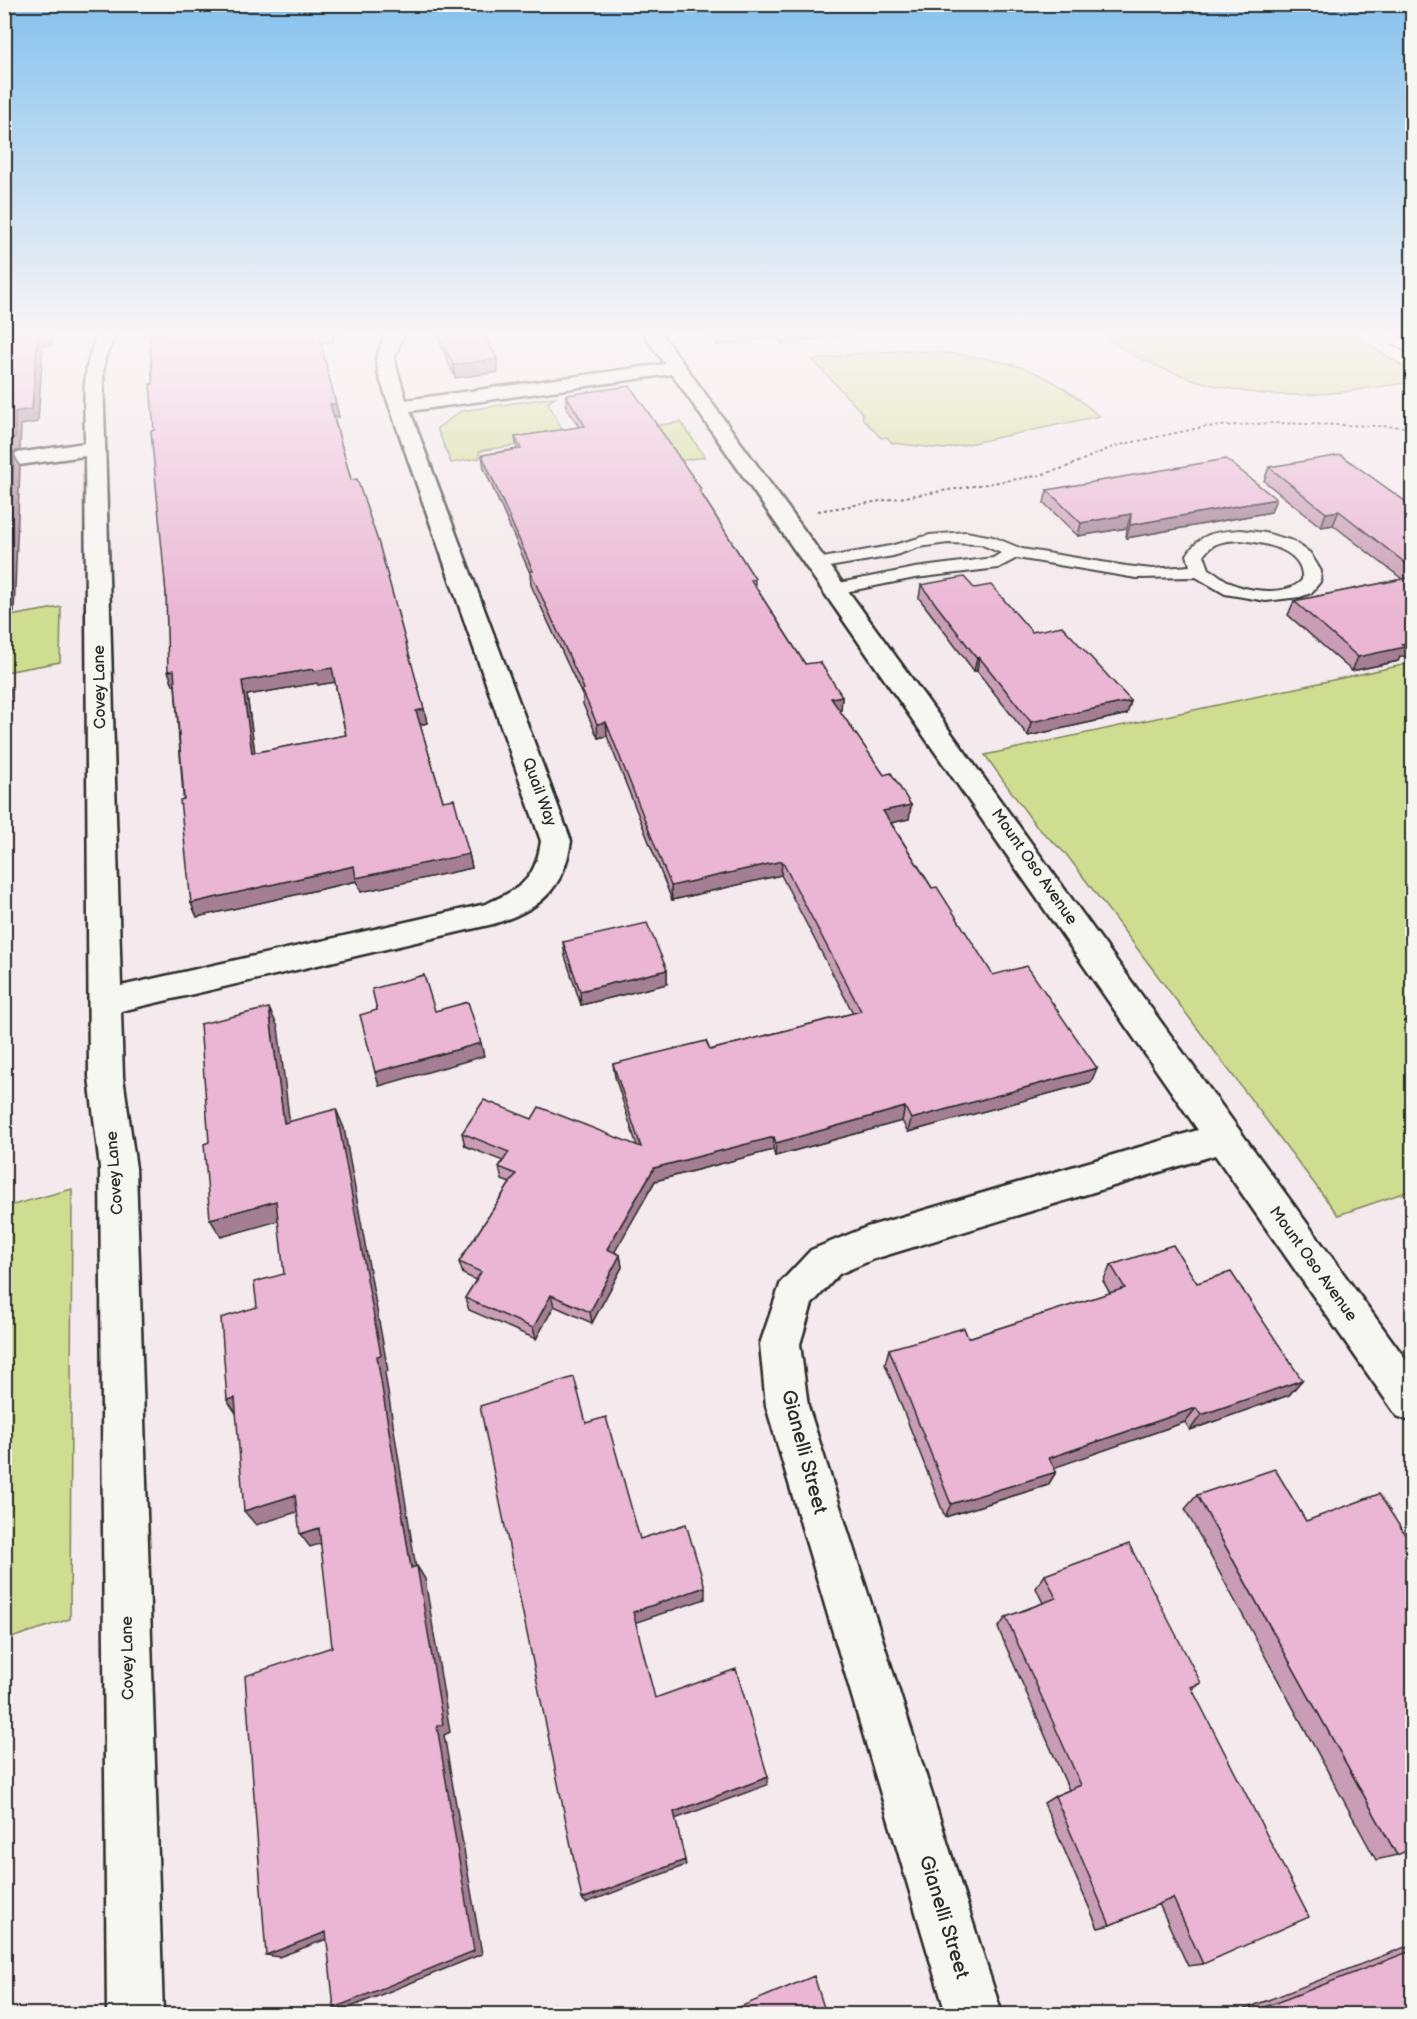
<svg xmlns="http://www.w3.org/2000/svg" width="1417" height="2019" font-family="'Balsamiq Sans',sans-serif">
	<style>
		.green { fill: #cfdd91; stroke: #7d845e; stroke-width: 1.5 }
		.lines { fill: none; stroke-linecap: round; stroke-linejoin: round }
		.lane-casing { stroke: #2b2b2b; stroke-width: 4 }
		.street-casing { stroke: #2b2b2b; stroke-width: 5 }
		.path { stroke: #2b2b2b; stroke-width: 2; stroke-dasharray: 3 3; stroke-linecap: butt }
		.lane { fill: #f6f6f2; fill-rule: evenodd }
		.street { fill: #f6f6f2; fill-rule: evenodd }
		.wall { fill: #c99db5; stroke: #2b2b2b; stroke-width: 1.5; fill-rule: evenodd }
		.shaded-wall { fill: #a47f94; stroke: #2b2b2b; stroke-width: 1.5 }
		.building { fill: #eab6d3; stroke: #2b2b2b; stroke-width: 1.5; fill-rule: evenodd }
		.labels { text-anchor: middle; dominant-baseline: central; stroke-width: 5; stroke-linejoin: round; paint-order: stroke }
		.street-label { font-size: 16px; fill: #2b2b2b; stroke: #f6f6f2 }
		.near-street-label { font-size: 20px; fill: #2b2b2b; stroke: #f6f6f2 }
	</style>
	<rect width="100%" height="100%" fill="#f4e9ec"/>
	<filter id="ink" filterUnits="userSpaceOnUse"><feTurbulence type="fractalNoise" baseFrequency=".0167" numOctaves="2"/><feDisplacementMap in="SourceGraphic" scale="12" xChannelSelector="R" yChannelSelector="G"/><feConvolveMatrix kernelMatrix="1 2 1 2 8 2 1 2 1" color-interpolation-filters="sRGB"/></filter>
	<g filter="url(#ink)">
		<path class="green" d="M1100 333H1350L1412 372V382C1371 388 1327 396 1285 395 1225 394 1147 370 1100 333Z
			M909 350C961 354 1017 357 1062 387 1075 395 1087 406 1099 416L944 449 892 443 887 437 881 438 862 418 863 414 813 360 862 353Z
			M555 397 548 403 567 438 681 422 705 457 588 475 567 438 484 450 479 452 480 458 451 463 437 428 461 411Z
			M61 607 60 662 5 672V617Z
			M1412 663V1190L1338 1215 1066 854 1036 826 985 755Z
			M72 1189 70 1619 5 1640V1207Z"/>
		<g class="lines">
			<defs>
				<path id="lane" d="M1376 333H1393L1412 345V355Z
					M1241 530 1265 533 1293 541 1310 553 1321 571 1320 582 1311 593 1300 597 1266 601 1225 594 1196 577 1136 578 1017 558 998 568 915 578 835 594 829 593 826 589 829 585 915 568 993 558 1001 553 980 544 948 543 919 547 893 556 817 569 808 564 817 559 890 546 930 535 966 532 993 537 1022 549 1126 566 1152 569 1190 566 1187 555C1201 532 1215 532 1241 530ZM1241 540C1264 543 1305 549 1302 580 1289 595 1255 592 1238 586 1227 583 1219 574 1209 569L1204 555C1213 541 1226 541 1241 540Z"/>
				<path id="street" d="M98 333H116L105 357 103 373 121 986 486 904C521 888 535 881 541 841L379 376 376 359 386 333H404L394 359 406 400 665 364 643 333H661L1412 1368V1422L1397 1416 1215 1155 874 1259 839 1274 812 1304 800 1344 808 1406 1002 2014H946L766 1406 760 1344 781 1282 811 1250 867 1227 1198 1130 672 374 410 411 571 841C564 890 539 910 493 924L121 1011 123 1077 136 1168 163 2014H107L100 1168 89 1077 85 456 4 467V455L85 443C85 401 80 372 98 333Z"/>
			</defs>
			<use href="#lane" class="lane-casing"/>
			<use href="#street" class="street-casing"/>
			<path class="path" d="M818 511 1036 476 1064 468 1115 446 1204 427 1273 423 1412 427"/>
			<use href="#lane" class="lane"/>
			<use href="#street" class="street"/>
		</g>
		<path class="wall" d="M149 333H341L333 334V342L320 343 339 417H334L351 480 424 709 427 723 420 725 443 801 469 854 472 868 361 892 357 881 197 917 191 903 175 685H173L154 430 153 384ZM335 682 346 735 255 753 247 695 317 683 318 685Z
			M438 333H484L497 359 498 372 455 378 440 343Z
			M708 333H860L782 344 776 337 717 345Z
			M566 395 701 493 755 579V586L805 664 842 696 841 710H839L884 775 911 805 909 819 891 823 932 888 993 975 1091 1082 908 1132 902 1121 775 1156 773 1150 655 1181 614 1252 620 1255 622 1267 592 1323 554 1306 536 1339 469 1310 465 1298 476 1280 463 1274 459 1262 510 1183 502 1180 499 1167 503 1161 465 1146 462 1133 532 1119 637 1146 615 1077 613 1064 710 1050 853 1013 781 875 672 900 607 736 598 738 583 704V697L531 585 530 573 484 468 482 455 517 449 515 437 579 427 567 408Z
			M1269 467 1413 507V654L1400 657 1398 661 1352 671 1288 615 1294 601 1402 579 1333 525 1321 527 1264 481Z
			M1047 490 1271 512 1126 538 1127 528 1078 536 1044 503Z
			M921 585 974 588 1032 632 1131 701 1127 714 1028 736 977 671H974L919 598Z
			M563 942 667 970V984L581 1005 565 956Z
			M1111 1265 1197 1283 1302 1380 1289 1395 1190 1430 1185 1422 1054 1467 1056 1472 1048 1485 945 1517 885 1364 889 1349 968 1338 1110 1293 1103 1281Z
			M1197 1495 1397 1855 1376 1860 1185 1509Z
			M1045 1575 1201 1683 1192 1690 1203 1964 1188 1966 1159 1904 1110 1925 1098 1928 1044 1803 1055 1796 1069 1790 998 1628 1006 1617 1043 1603 1036 1588Z
			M1413 1944V2014H1232Z"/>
		<path class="shaded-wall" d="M38 333H52L51 345 43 346 38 422 21 425 20 450 4 454V440L15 412Z
			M331 333H341L333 334V342Z
			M717 333H776V337L717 345Z
			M782 333H860L782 344Z
			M497 359 498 372 455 378 453 365Z
			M330 404H336L339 417H333Z
			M14 454 20 467 14 612 4 614V599Z
			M1276 499 1271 512 1126 538 1130 525Z
			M1339 511 1333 525 1321 527 1326 513Z
			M1131 514 1127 528 1078 536 1081 523Z
			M1413 641V654L1400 657 1398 661 1352 671 1358 657 1401 644Z
			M979 657 977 671H974L977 658Z
			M332 668 336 682 318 685 317 683 247 695 257 768 252 753 242 681 313 669Z
			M174 670 179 684 173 685 168 671Z
			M4 679 10 689 6 794 4 795Z
			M842 696 841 710 829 712 831 698Z
			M1131 701 1127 714 1028 736 1031 722Z
			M424 709 427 723 419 725 416 711Z
			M606 722 607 736 598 738 597 724Z
			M911 805 909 819 881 825 883 811Z
			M469 854 472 868 361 892 357 881 197 917 191 903 354 866Z
			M782 861 781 875 672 900 671 886Z
			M667 970V984L581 1005 580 991Z
			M269 1008 278 1027 292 1142 284 1123Z
			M481 1043 484 1056 379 1086 375 1072Z
			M1097 1068 1091 1082 908 1132 911 1119Z
			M905 1107 902 1121 775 1156 776 1143Z
			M336 1109 344 1128 388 1371 385 1373 418 1581 411 1568Z
			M774 1137 773 1150 655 1181 609 1262 607 1249 654 1168Z
			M276 1201 285 1219 221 1237 210 1219Z
			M620 1255 622 1267 592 1323 590 1312Z
			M551 1295 554 1306 536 1339 533 1328Z
			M1302 1380 1289 1395 1190 1430 1201 1415Z
			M235 1398 238 1416 227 1400Z
			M1196 1408 1185 1422 1042 1472 1049 1458Z
			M1056 1472 1048 1485 945 1517 951 1504Z
			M295 1495 306 1509 256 1525 244 1511Z
			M319 1528 329 1541 310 1547 300 1534Z
			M417 1566 425 1579 450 1732 444 1735 482 1954 346 2009 334 2008 437 1726Z
			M705 1587V1599L634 1623 633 1612Z
			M768 1777 767 1785 675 1819 674 1812Z
			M685 1860 686 1865 586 1903 582 1899Z
			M326 1932 338 1935 279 1957 266 1955Z"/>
		<path class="building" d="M4 333H41H38L32 409 15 412V437L4 440Z
			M149 333H318L336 404H330L351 480 357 479 379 544 424 709 416 711 443 801 454 799 469 854 356 878 354 866 191 903 180 800 184 799 174 670 168 671 166 593 151 431 154 430 150 384H153ZM332 668 346 735 252 753 242 681 313 669 314 671Z
			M439 333H484L497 359 453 365Z
			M630 386 701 489 699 490 755 579 751 580 805 664 820 662 842 696 831 698 884 775 891 773 911 805 883 811 932 888 937 887 993 975 1027 966 1097 1068 911 1119 905 1107 776 1143 774 1137 654 1168 607 1249 620 1255 590 1312 551 1295 533 1328 465 1298 481 1272 459 1262 516 1174 499 1167 509 1152 462 1133 484 1100 532 1119 539 1107 641 1147 613 1064 706 1041 710 1050 861 1011 782 861 671 886 606 722 597 724 582 690 584 689 530 571H533L482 455 521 449 515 437 585 426 566 395Z
			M14 454 8 598 4 599V455Z
			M1341 455 1413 507V569L1339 511 1326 513 1269 467Z
			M1226 459 1276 499 1130 525 1131 514 1081 523 1047 490Z
			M964 577 974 588 991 585 1032 632 1062 626 1131 701 1031 722 979 657 977 658 921 585Z
			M1413 577V641L1401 644 1405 647 1358 657 1294 601Z
			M647 923 667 970 580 991 563 942Z
			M424 975 435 1011 468 1002 481 1043 375 1072 360 1015 377 1010 372 989Z
			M269 1008 284 1123 336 1109 381 1355 377 1356 411 1568 417 1566 443 1724 437 1726 474 1951 334 2008 326 1932 266 1955 245 1676 332 1647 319 1528 300 1534 295 1495 244 1511 235 1398 227 1400 221 1318 257 1307 254 1282 284 1274 276 1201 210 1219 204 1144 209 1142 200 1024Z
			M1173 1245 1197 1283 1231 1272 1302 1380 1201 1415 1196 1408 1049 1458 1056 1472 951 1504 889 1349 964 1328 968 1338 1125 1288 1111 1265Z
			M574 1377 586 1423 606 1417 640 1539 686 1524 705 1587 633 1612 655 1698 736 1669 768 1777 674 1812 685 1860 582 1899 480 1406Z
			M1275 1469 1306 1521 1379 1494 1413 1547V1848L1397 1855 1197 1495Z
			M1129 1544 1201 1683 1191 1687 1309 1917 1203 1964 1173 1898 1110 1925 1055 1796 1081 1785 1006 1617 1056 1598 1045 1575Z
			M1413 1950V2014H1247Z
			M814 1976 826 2014H723Z"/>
	</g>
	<linearGradient id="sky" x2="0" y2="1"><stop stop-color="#86c2ee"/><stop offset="0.54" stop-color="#faf5f6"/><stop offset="1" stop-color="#faf5f6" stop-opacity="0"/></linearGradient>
	<rect width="1417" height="616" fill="url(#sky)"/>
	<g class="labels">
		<g class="street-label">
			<text transform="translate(100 687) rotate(-91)">Covey Lane</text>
			<text transform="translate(539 792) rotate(70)">Quail Way</text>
			<text transform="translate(1034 867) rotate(55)">Mount Oso Avenue</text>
			<text transform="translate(115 1173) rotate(-94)">Covey Lane</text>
			<text transform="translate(1313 1264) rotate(54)">Mount Oso Avenue</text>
			<text transform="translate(128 1658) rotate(-91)">Covey Lane</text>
		</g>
		<g class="near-street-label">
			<text transform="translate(804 1452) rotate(75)">Gianelli Street</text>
			<text transform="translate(944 1917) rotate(73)">Gianelli Street</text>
		</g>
	</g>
	<rect width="1417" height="2019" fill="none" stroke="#f6f6f2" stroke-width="24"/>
	<rect x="12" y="12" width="1393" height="1995" fill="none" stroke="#2b2b2b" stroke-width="2" filter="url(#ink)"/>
</svg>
